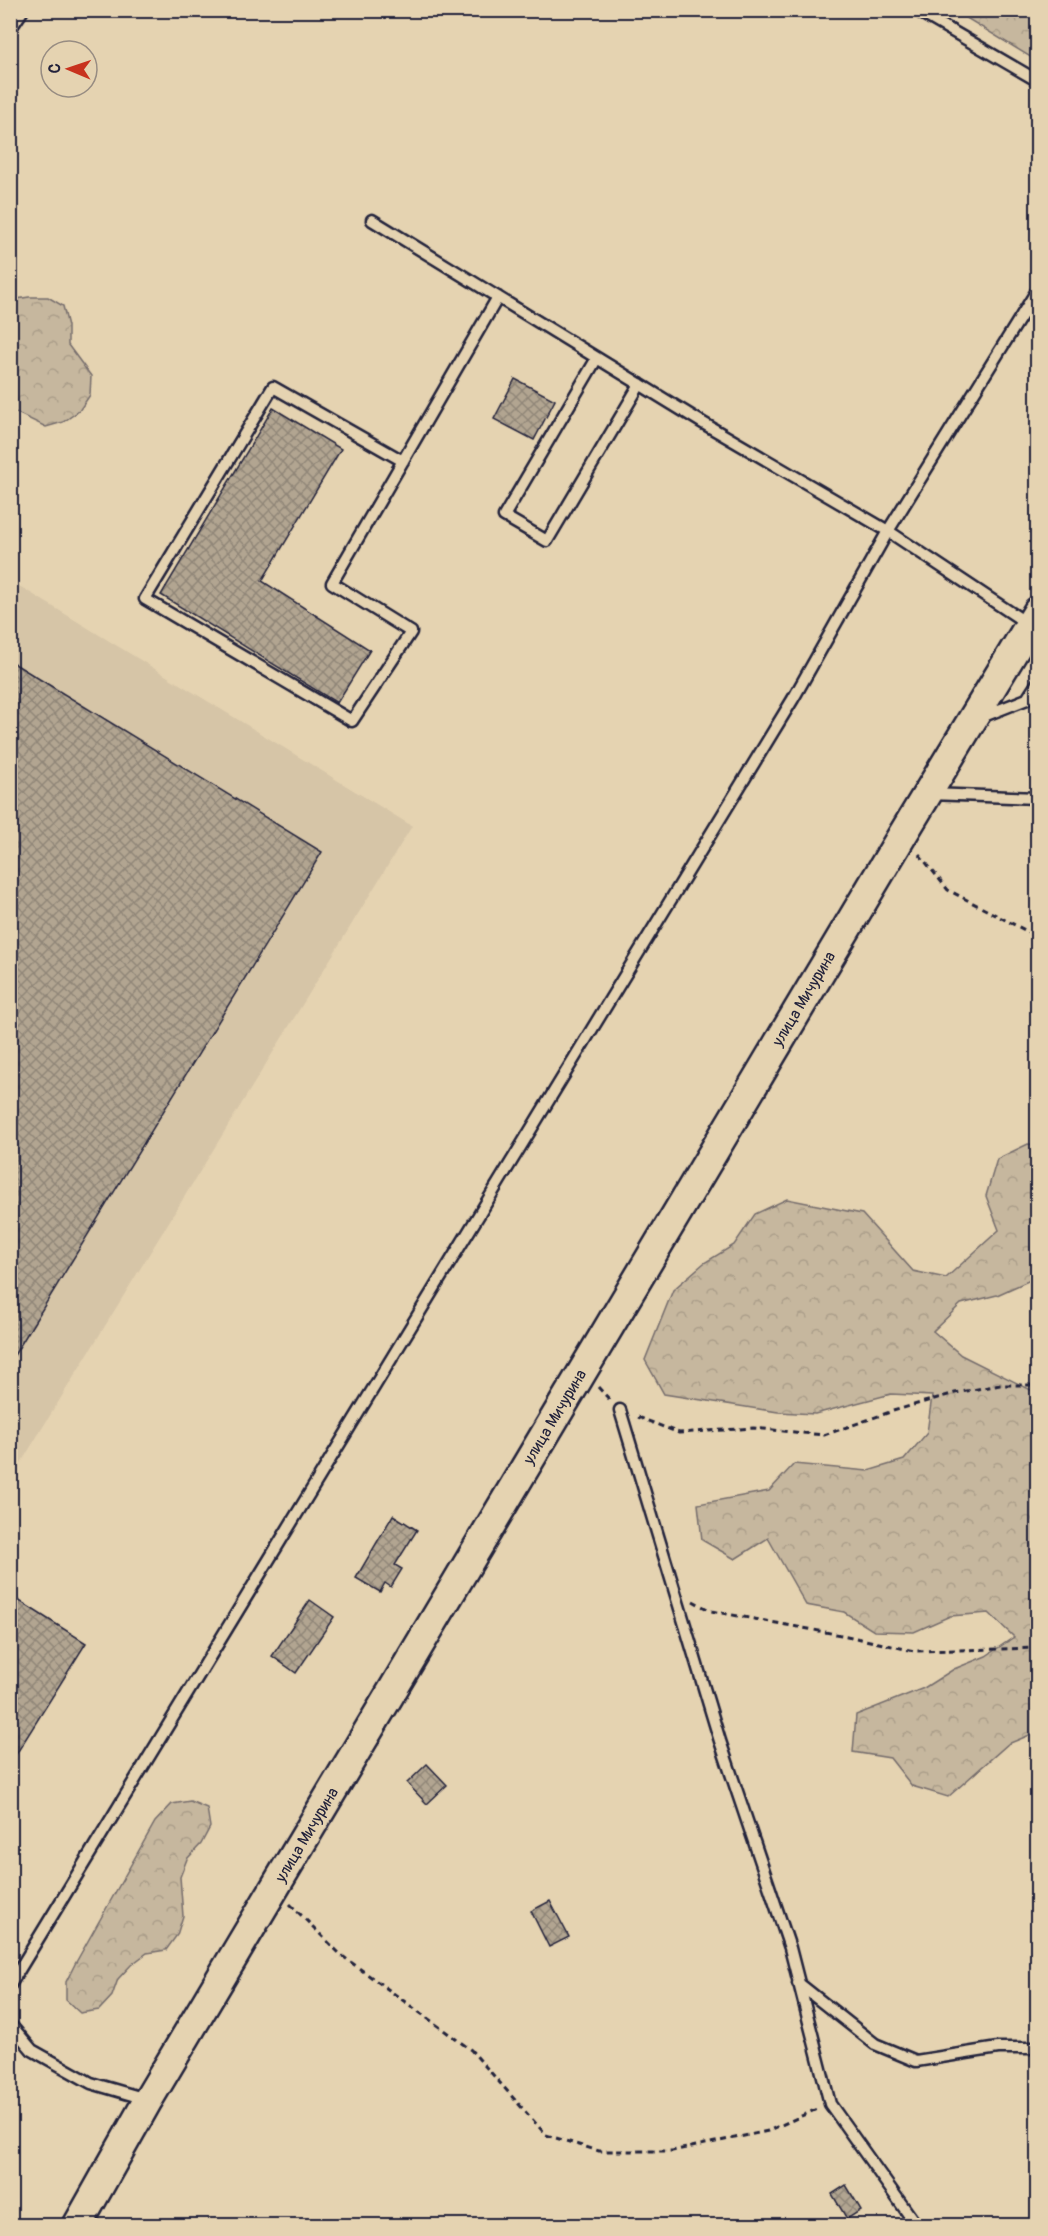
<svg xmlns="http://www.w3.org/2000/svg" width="1048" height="2236" font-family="Pangolin,sans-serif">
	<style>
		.built { fill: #d6c5a7 }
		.forest { fill: url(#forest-crowns); stroke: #746c6c; stroke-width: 1.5 }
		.building { fill: url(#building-cross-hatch); stroke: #22223b; stroke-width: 1.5 }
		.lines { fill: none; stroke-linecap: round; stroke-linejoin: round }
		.service-casing { stroke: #22223b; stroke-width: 15 }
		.secondary-casing { stroke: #22223b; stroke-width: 33 }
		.path { stroke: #22223b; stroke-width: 3; stroke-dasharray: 6 4.5; stroke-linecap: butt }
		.service { stroke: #e5d3b1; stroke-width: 10 }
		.secondary { stroke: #e5d3b1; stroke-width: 28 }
		.labels { text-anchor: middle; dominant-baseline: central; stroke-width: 5; stroke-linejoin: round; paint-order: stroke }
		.street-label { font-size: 16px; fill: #22223b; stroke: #e5d3b1 }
	</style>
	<defs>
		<pattern id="forest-crowns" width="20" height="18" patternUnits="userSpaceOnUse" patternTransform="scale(1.5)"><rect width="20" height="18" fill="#c6b79e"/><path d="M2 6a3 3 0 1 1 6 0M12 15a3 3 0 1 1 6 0" fill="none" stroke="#aa9d89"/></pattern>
		<pattern id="building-cross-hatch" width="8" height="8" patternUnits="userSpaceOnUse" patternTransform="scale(1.5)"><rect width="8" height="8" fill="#b2a591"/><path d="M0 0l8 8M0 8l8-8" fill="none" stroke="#908678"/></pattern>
	</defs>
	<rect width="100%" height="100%" fill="#e5d3b1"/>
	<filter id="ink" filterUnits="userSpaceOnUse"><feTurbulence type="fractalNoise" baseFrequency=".0167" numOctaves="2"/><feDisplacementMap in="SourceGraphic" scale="12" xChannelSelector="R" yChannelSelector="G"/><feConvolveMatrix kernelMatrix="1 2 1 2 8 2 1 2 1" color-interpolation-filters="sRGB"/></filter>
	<g filter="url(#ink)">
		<path class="built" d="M11 581 412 826 11 1479Z"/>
		<path class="forest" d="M955 11H1037V61Z
			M29 297H48L63 306 68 326V345L91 376 90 395 79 411 63 422 46 427 13 411 11 412V300Z
			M1028 1144 1037 1145V1277L997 1295 961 1304 933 1331 961 1355 1037 1393V1732L1008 1744 948 1797 912 1786 890 1758 853 1752 856 1715 924 1688 954 1669 986 1656 1014 1637 989 1613 950 1616 914 1632 874 1631 844 1612 806 1605 768 1538 735 1559 702 1540 698 1504 769 1491 794 1464 868 1471 904 1460 927 1433 932 1396 891 1394 815 1414 778 1412 664 1394 645 1360 673 1290 704 1263 734 1245 755 1214 787 1199 862 1214 913 1271 946 1278 999 1230 986 1196 997 1159Z
			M190 1801 207 1808 210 1827 201 1844 187 1859 180 1877 183 1916 177 1935 166 1950 147 1953 131 1965 118 1979 112 1996 99 2010 80 2013 66 2000V1982L75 1964 155 1822 172 1804Z"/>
		<path class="building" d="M515 379 555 400 534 440 494 419Z
			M273 408 341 449 262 581 370 650 337 703 161 595Z
			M10 661 322 852 10 1362Z
			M393 1515 417 1530 395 1565 402 1569 391 1587 385 1583 380 1592 356 1578Z
			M10 1595 86 1643 10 1764Z
			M310 1600 334 1617 296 1673 272 1656Z
			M427 1764 447 1785 427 1804 407 1783Z
			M550 1901 569 1937 549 1947 531 1911Z
			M846 2185 861 2210 847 2219 832 2194Z"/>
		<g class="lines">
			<defs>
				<path id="service" d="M916 10 1038 81
					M10 23 13 25 23 10
					M372 220 703 423 888 531 1028 624
					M597 358 504 516 547 541 640 384
					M403 461 273 387 145 599 352 721 411 632 332 583 498 297
					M981 717 1027 699 1038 682
					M930 794 1038 798
					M620 1410 720 1741 790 1948 830 2104 917 2226
					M798 1983 875 2044 916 2061 998 2048H1038
					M10 1985 793 699 888 531 1038 289
					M10 2024 32 2050 91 2083 146 2099"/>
				<path id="secondary" d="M77 2226 148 2100 903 834 1038 611"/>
			</defs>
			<use href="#service" class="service-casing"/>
			<use href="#secondary" class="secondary-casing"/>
			<path class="path" d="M919 854 948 890 1038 937
				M598 1387 610 1400
				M638 1417 679 1433 753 1428 824 1435 893 1411 955 1393 1000 1385H1038
				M693 1601 711 1611 852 1637 914 1651 1038 1648
				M290 1904 341 1955 471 2050 546 2135 599 2151H672L768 2131 817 2109"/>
			<use href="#service" class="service"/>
			<use href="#secondary" class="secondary"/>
		</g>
	</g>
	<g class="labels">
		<g class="street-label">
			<text transform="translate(804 999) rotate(-59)">улица Мичурина</text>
			<text transform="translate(555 1417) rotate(-59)">улица Мичурина</text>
			<text transform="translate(307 1835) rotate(-59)">улица Мичурина</text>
		</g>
	</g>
	<rect width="1048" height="2236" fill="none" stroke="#e5d3b1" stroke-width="36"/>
	<rect x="18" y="18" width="1012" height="2200" fill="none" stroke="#22223b" stroke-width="2" filter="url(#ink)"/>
	<g transform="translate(69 69) rotate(272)"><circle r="28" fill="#e5d3b1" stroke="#978c82" stroke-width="1.5"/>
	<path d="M0-4.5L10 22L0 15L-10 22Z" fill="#c8321e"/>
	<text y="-9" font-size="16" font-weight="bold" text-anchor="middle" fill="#22223b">С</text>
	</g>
</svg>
